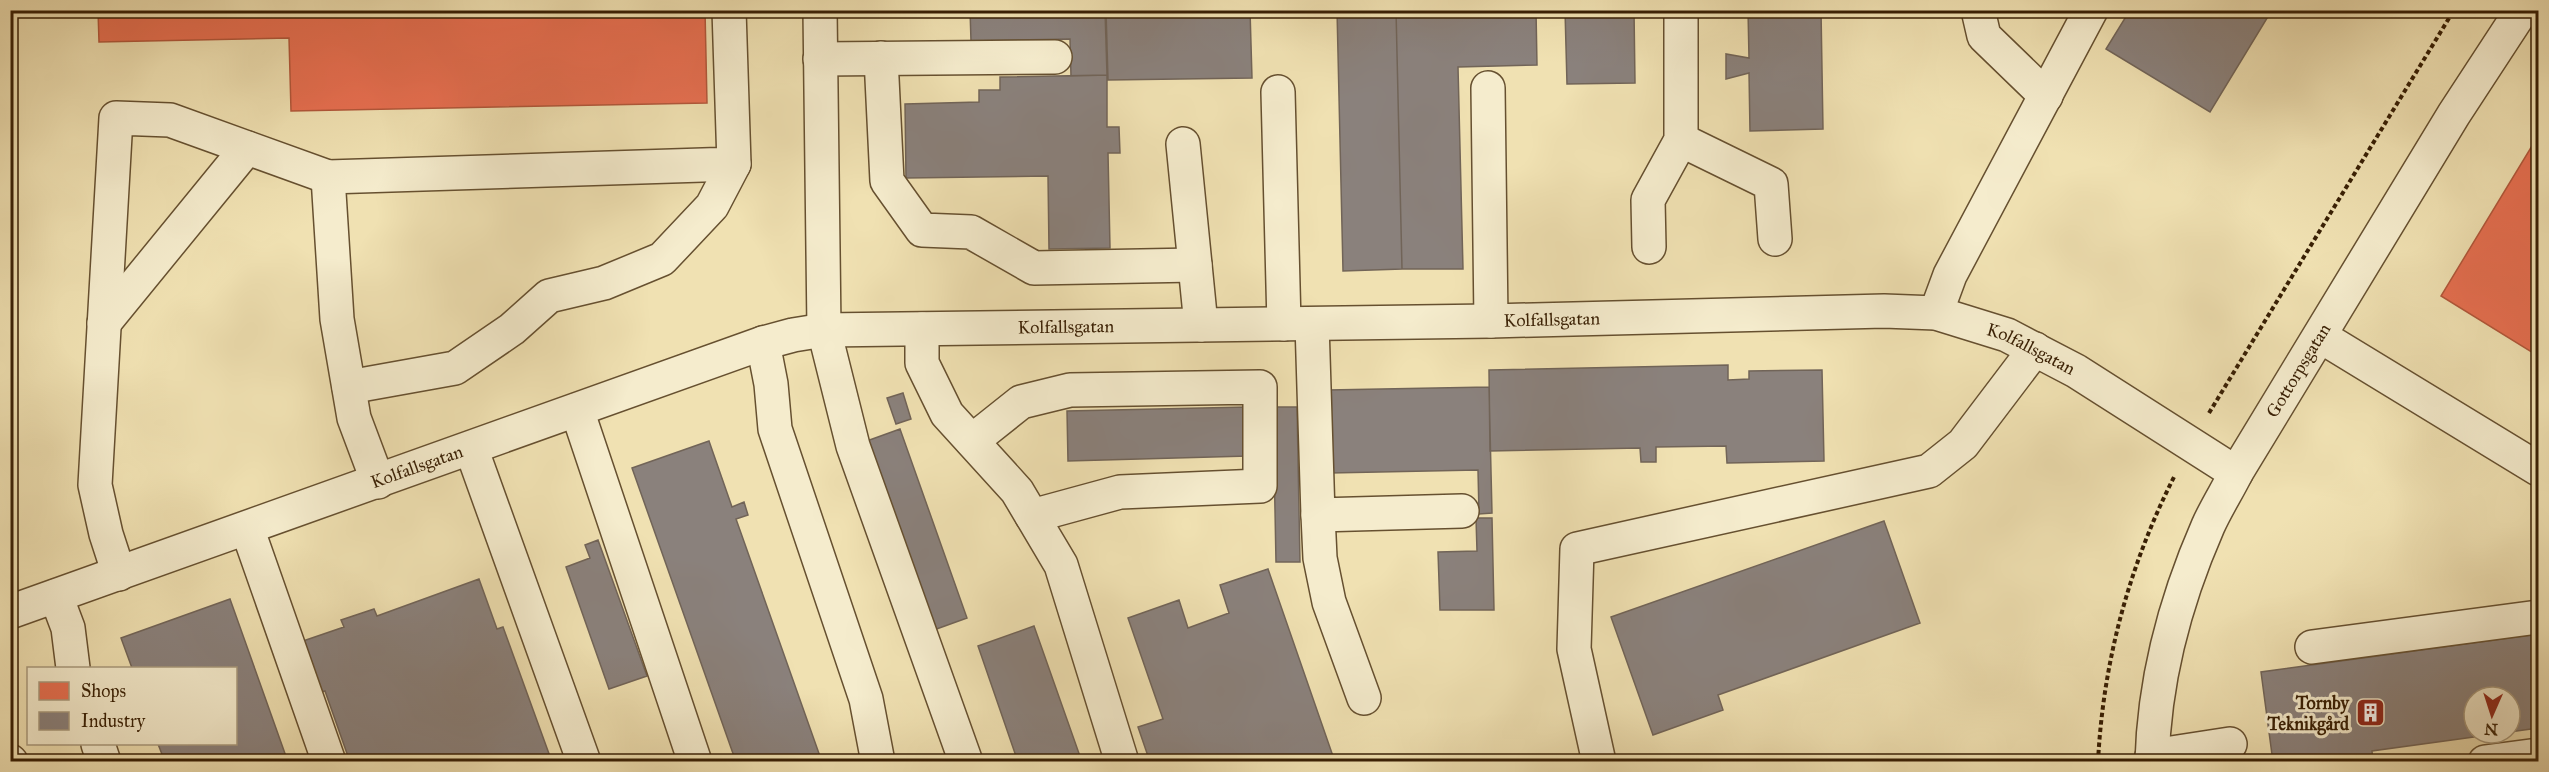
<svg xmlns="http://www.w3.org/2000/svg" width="2549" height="772" font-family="'IM FELL Great Primer',serif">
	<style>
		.shops { fill: #e76f51; stroke: #b2573a; stroke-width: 1.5 }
		.industry { fill: #8a817c; stroke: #716458; stroke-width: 1.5 }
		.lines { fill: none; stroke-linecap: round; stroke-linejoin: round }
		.minor-casing { stroke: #665030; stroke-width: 36 }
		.path { stroke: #381f04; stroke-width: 4; stroke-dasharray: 4.5 3; stroke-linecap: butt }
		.minor { stroke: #f5eccd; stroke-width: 33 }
		.labels { text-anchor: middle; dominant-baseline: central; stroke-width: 6; stroke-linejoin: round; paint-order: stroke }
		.street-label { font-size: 18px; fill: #381f04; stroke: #f5eccd }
		.poi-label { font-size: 18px; font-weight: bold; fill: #381f04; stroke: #f5eccd; text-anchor: end }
	</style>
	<rect width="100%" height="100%" fill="#f0e1b2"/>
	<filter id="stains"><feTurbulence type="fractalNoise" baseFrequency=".00333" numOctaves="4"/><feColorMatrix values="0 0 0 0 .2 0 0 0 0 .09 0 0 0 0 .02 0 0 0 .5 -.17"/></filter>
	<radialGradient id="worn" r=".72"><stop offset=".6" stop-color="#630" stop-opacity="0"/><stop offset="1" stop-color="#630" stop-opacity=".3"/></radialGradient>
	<path class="shops" d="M98 10H705L707 103 291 111 289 38 99 42Z
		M2538 136V356L2441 296Z"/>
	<path class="industry" d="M970 10H1105L1107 75 1071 76 1070 39 971 41Z
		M1106 10H1250L1252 78 1108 80Z
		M1337 10H1396L1402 269 1343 271Z
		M1396 10H1536L1537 65 1458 67 1463 269H1402Z
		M1565 10H1634L1635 83 1567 84Z
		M1748 10H1821L1823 129 1750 131 1749 73 1726 79V54L1749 58Z
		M2130 10H2272L2210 112 2106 49Z
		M1107 75V127H1119L1120 153H1108L1110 248 1049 249 1048 176 906 178 905 104 979 102V90H1000V77Z
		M1728 365V380L1749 379V371L1822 370 1824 461 1727 463 1726 446 1656 447V462H1641L1640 448 1490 451 1489 370Z
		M1489 387 1492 513 1479 514 1478 470 1330 473 1328 390Z
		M903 393 911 419 896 424 887 398Z
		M1247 407 1248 456 1068 461 1067 411Z
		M1273 407H1297L1300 562H1276Z
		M900 429 967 618 931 631 864 442Z
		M709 441 732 507 744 502 748 515 736 519 822 762H736L632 468Z
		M1476 518H1492L1494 610H1440L1438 552 1477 551Z
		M1884 521 1920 623 1718 695 1723 710 1653 735 1611 617Z
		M598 540 647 676 609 689 566 567 590 558 585 545Z
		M1268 569 1335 762H1150L1138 727 1163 719 1128 618 1179 600 1188 628 1229 613 1220 585Z
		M479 579 497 629 503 627 552 762H350L325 691 321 692 303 641 344 627 341 620 374 609 377 616Z
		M230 599 288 762H165L158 744H236V668H132L121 638Z
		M1034 626 1082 762H1018L978 646Z
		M2538 634V728L2510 732V697H2474V733H2503L2372 751 2373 762H2273L2261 672Z"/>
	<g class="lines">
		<defs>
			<g id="minor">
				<path d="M820 10 824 330 853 446 966 762"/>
				<path d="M1978 10 1984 36 2046 96"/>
				<path d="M881 58 887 181 922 230 971 232 1034 268 1195 265"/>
				<path d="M820 59 1055 57"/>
				<path d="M1488 88 1491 321"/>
				<path d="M1278 92 1284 324"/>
				<path d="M1681 140 1771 184 1775 239"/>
				<path d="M1183 144 1201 325"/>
				<path d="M1649 247 1648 200 1681 140V10"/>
				<path d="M1936 313 1950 275 2091 10"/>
				<path d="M104 323 247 148"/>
				<path d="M1312 324 1318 515 1462 511"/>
				<path d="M922 329V363L947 414 1017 491 1061 565 1122 762"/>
				<path d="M2320 336 2538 469"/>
				<path d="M763 343 771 384 775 429 866 699 878 762"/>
				<path d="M349 387 455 368 512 329 549 296 604 283 662 259 712 206 734 164"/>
				<path d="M577 410 695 762"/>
				<path d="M972 441 1021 402 1070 390 1260 387V486L1120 492 1032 516"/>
				<path d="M471 448 584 762"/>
				<path d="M378 482 354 418 337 319 328 177 734 164 729 10"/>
				<path d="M1318 515 1320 558 1329 602 1364 698"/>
				<path d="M247 528 329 762"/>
				<path d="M119 574 106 534 95 485 116 118 170 120 328 177"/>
				<path d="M56 596 68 628 73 668"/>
				<path id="s1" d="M10 612 763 343 793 335 824 330 1491 321 1884 311 1936 313 2007 335 2076 371 2236 473"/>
				<path d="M2312 647 2538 617"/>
				<path d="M98 744 104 762"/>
				<path d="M2152 756 2230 744"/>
				<path d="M10 761 11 762"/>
				<path d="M1599 762 1574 649 1577 549 1929 471 1963 444 2035 349"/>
				<path id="s2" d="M2152 762C2154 681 2176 599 2208 526 2216 508 2227 491 2236 473L2454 114 2522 10"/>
				<path d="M2485 762 2538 755"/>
			</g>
		</defs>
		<use href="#minor" class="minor-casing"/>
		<path class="path" d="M2209 413 2454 10
			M2098 762C2103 662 2129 566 2174 477"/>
		<use href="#minor" class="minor"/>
	</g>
	<defs>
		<symbol id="building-square" viewBox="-11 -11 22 22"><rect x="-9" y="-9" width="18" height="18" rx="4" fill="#8f2418" stroke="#f5eccd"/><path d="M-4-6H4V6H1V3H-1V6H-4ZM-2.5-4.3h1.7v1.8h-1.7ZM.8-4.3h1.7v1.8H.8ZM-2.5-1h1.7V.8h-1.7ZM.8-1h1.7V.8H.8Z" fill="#fff"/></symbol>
	</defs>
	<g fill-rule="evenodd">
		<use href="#building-square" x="2354" y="696" width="33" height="33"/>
	</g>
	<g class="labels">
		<g class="street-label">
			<text stroke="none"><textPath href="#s1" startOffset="1590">Kolfallsgatan</textPath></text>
			<text stroke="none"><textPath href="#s1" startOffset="1104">Kolfallsgatan</textPath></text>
			<text stroke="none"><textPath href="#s1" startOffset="2076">Kolfallsgatan</textPath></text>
			<text stroke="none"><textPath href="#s2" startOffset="424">Gottorpsgatan</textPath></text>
			<text stroke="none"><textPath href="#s1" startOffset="432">Kolfallsgatan</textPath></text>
		</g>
		<g class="poi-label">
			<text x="2349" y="703">Tornby<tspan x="2349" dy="21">Teknikgård</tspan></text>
		</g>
	</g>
	<rect width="2549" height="772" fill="none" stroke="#f0e1b2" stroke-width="36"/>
	<rect x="12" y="12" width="2525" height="748" fill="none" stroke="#381f04" stroke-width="3"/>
	<rect x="18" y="18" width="2513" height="736" fill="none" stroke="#381f04" stroke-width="1.5"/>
	<rect x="27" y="667" width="210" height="78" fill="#f5eccd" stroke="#a99a7d" stroke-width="1.5"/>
	<rect x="39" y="682" width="30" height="18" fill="#e76f51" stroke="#a99a7d" stroke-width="1.5"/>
	<text x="81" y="697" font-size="18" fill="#381f04">Shops</text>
	<rect x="39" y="712" width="30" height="18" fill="#8a817c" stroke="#a99a7d" stroke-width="1.5"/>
	<text x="81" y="727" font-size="18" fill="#381f04">Industry</text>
	<g transform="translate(2492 715) rotate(183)"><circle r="28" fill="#f5eccd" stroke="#a99a7d" stroke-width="1.5"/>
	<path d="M0-4.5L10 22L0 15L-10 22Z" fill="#8f2418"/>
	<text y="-9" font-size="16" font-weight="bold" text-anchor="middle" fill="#381f04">N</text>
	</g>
	<rect width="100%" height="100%" filter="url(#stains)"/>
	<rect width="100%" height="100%" fill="url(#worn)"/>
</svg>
